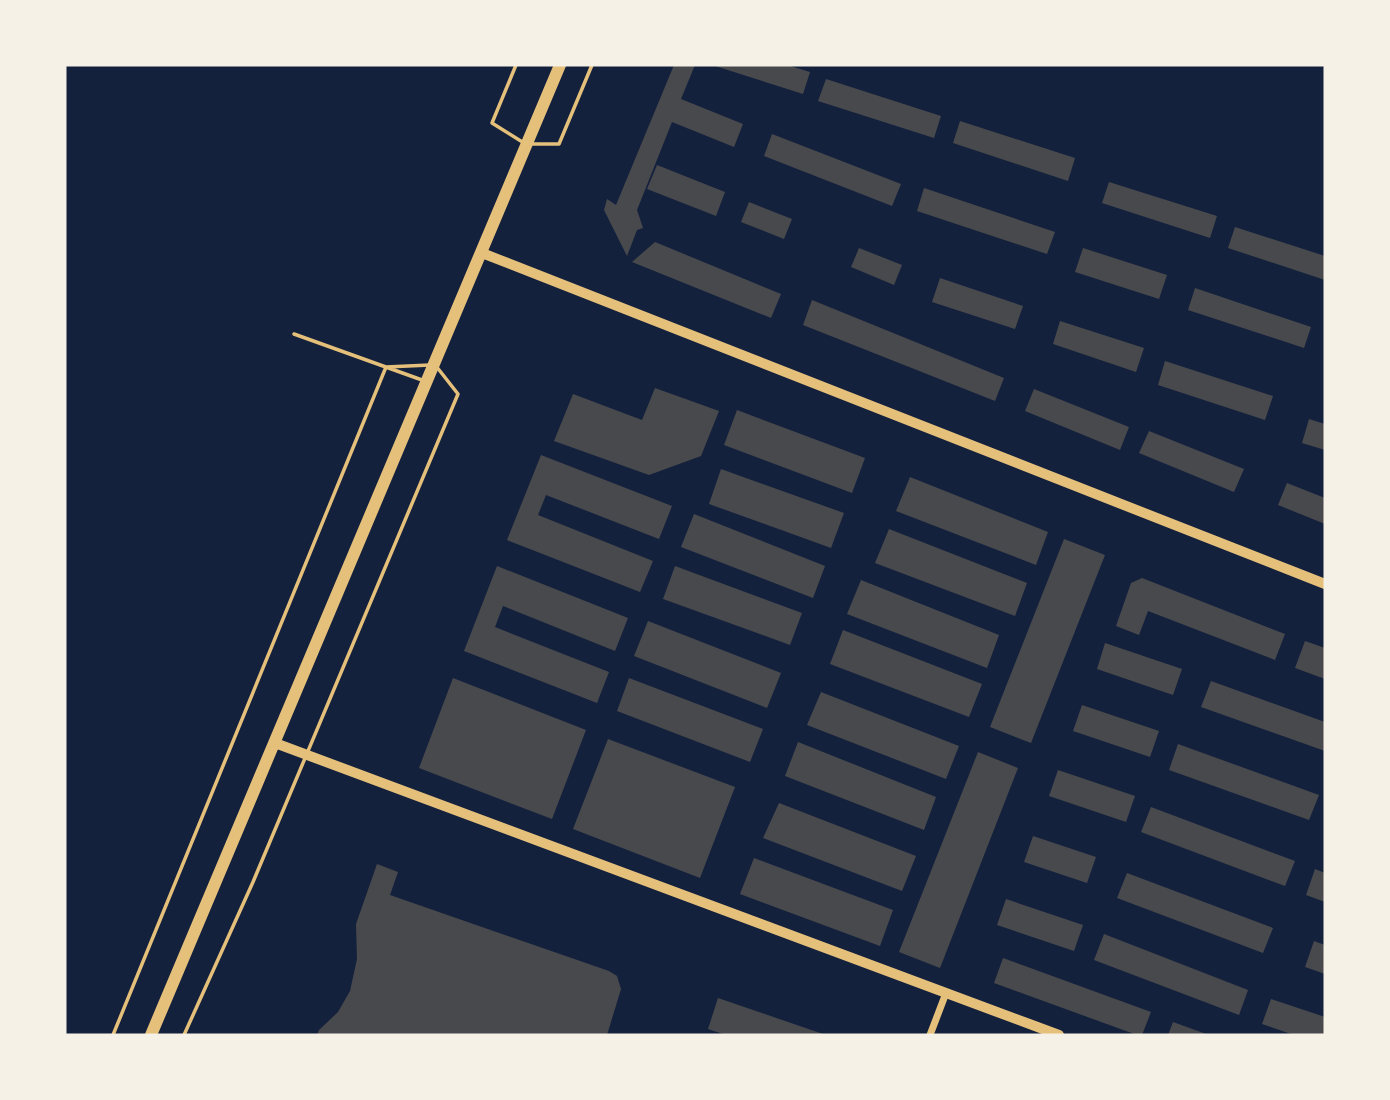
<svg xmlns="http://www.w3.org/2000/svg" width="1390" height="1100" font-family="Raleway,sans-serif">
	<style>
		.building { fill: #48494c }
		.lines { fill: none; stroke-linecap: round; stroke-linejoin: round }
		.service { stroke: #e5c07b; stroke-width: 3.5 }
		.minor { stroke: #e5c07b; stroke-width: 7 }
		.tertiary { stroke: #e5c07b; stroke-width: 10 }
		.secondary { stroke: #e5c07b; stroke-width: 10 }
		.primary { stroke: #e5c07b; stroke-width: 12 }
	</style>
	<rect width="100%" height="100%" fill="#14213d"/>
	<path class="building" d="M674 65H695L681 99 743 124 734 147 672 122 637 210 643 228 637 230 627 256 604 210 607 199 616 205Z
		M712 65H787L810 72 803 94Z
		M826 79 941 116 934 138 818 101Z
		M960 121 1075 158 1068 181 953 143Z
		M772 134 901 184 892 206 764 156Z
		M657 165 725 192 716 216 647 189Z
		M1109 182 1217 216 1210 238 1102 203Z
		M924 188 1055 232 1047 254 917 211Z
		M749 202 792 219 784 239 741 222Z
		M1235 227 1325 256V280L1228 248Z
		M655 242 781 294 771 318 632 262Z
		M859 248 902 265 894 285 851 267Z
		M1083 248 1167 275 1159 299 1075 272Z
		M940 278 1023 306 1015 329 932 302Z
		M1195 288 1311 327 1304 348 1188 310Z
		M812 300 1004 378 995 401 803 325Z
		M1060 321 1144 348 1136 372 1053 344Z
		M1165 361 1273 396 1265 420 1158 385Z
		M655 388 719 411 701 456 649 475 554 441 573 394 642 420Z
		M1034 389 1129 427 1120 450 1025 411Z
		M737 410 865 458 852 493 724 445Z
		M1309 419 1325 424V450L1302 443Z
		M1149 431 1244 469 1234 492 1139 453Z
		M541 455 672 506 659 539 546 495 538 515 653 561 640 592 507 540Z
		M721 469 844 513 831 548 709 504Z
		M910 477 1048 532 1036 565 896 511Z
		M1287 483 1325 498V524L1278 505Z
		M694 514 825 566 813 598 681 547Z
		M889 529 1027 583 1015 616 875 563Z
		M1064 539 1105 555 1031 743 990 727Z
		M497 566 628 618 615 651 503 606 495 627 609 672 597 703 464 651Z
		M675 566 802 613 790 645 663 599Z
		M1142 578 1285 634 1275 660 1148 611 1139 635 1116 626 1131 583Z
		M861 580 999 635 987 668 847 614Z
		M648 621 781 673 767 708 634 656Z
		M843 630 982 684 969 717 830 664Z
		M1305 641 1325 648V679L1295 668Z
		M1105 643 1182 669 1173 695 1097 669Z
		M453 678 586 730 552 819 419 768Z
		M629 678 763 729 750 762 617 711Z
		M1211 681 1325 722V751L1201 707Z
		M821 692 959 746 946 779 807 725Z
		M1082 705 1159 731 1150 757 1073 731Z
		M608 739 735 787 700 878 573 829Z
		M798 742 936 797 924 830 785 776Z
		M1178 744 1319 795 1309 820 1169 770Z
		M978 752 1018 768 940 968 899 952Z
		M1058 770 1135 796 1126 822 1049 796Z
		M779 803 916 856 902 891 763 838Z
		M1151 807 1295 861 1285 886 1141 832Z
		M1033 836 1096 857 1087 883 1024 862Z
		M754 858 893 910 880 946 740 894Z
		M377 864 398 872 390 895 609 971 617 976 621 989 607 1035H317L319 1030 338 1012 350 991 357 959 356 924Z
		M1315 869 1325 873V902L1306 895Z
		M1127 873 1273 928 1263 953 1117 898Z
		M1006 899 1083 925 1074 951 997 925Z
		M1104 934 1248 990 1239 1015 1094 960Z
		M1314 941 1325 945V974L1305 967Z
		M1003 958 1151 1012 1142 1035H1137L994 983Z
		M718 998 826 1035H726L708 1029Z
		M1271 999 1325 1017V1035H1294L1262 1024Z
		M1173 1022 1209 1035H1168Z"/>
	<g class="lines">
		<path class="service" d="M516 65 492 123 524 143
			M531 144H559L592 65
			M294 334 422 380
			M113 1035 386 367 430 365
			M184 1035 253 882 458 394 436 366"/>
		<path class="minor" d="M930 1035 946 993"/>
		<path class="tertiary" d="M275 743 1059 1035"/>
		<path class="secondary" d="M482 253 1325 584"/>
		<path class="primary" d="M151 1035 560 65"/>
	</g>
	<rect width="1390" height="1100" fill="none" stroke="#f6f1e7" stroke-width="133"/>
</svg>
